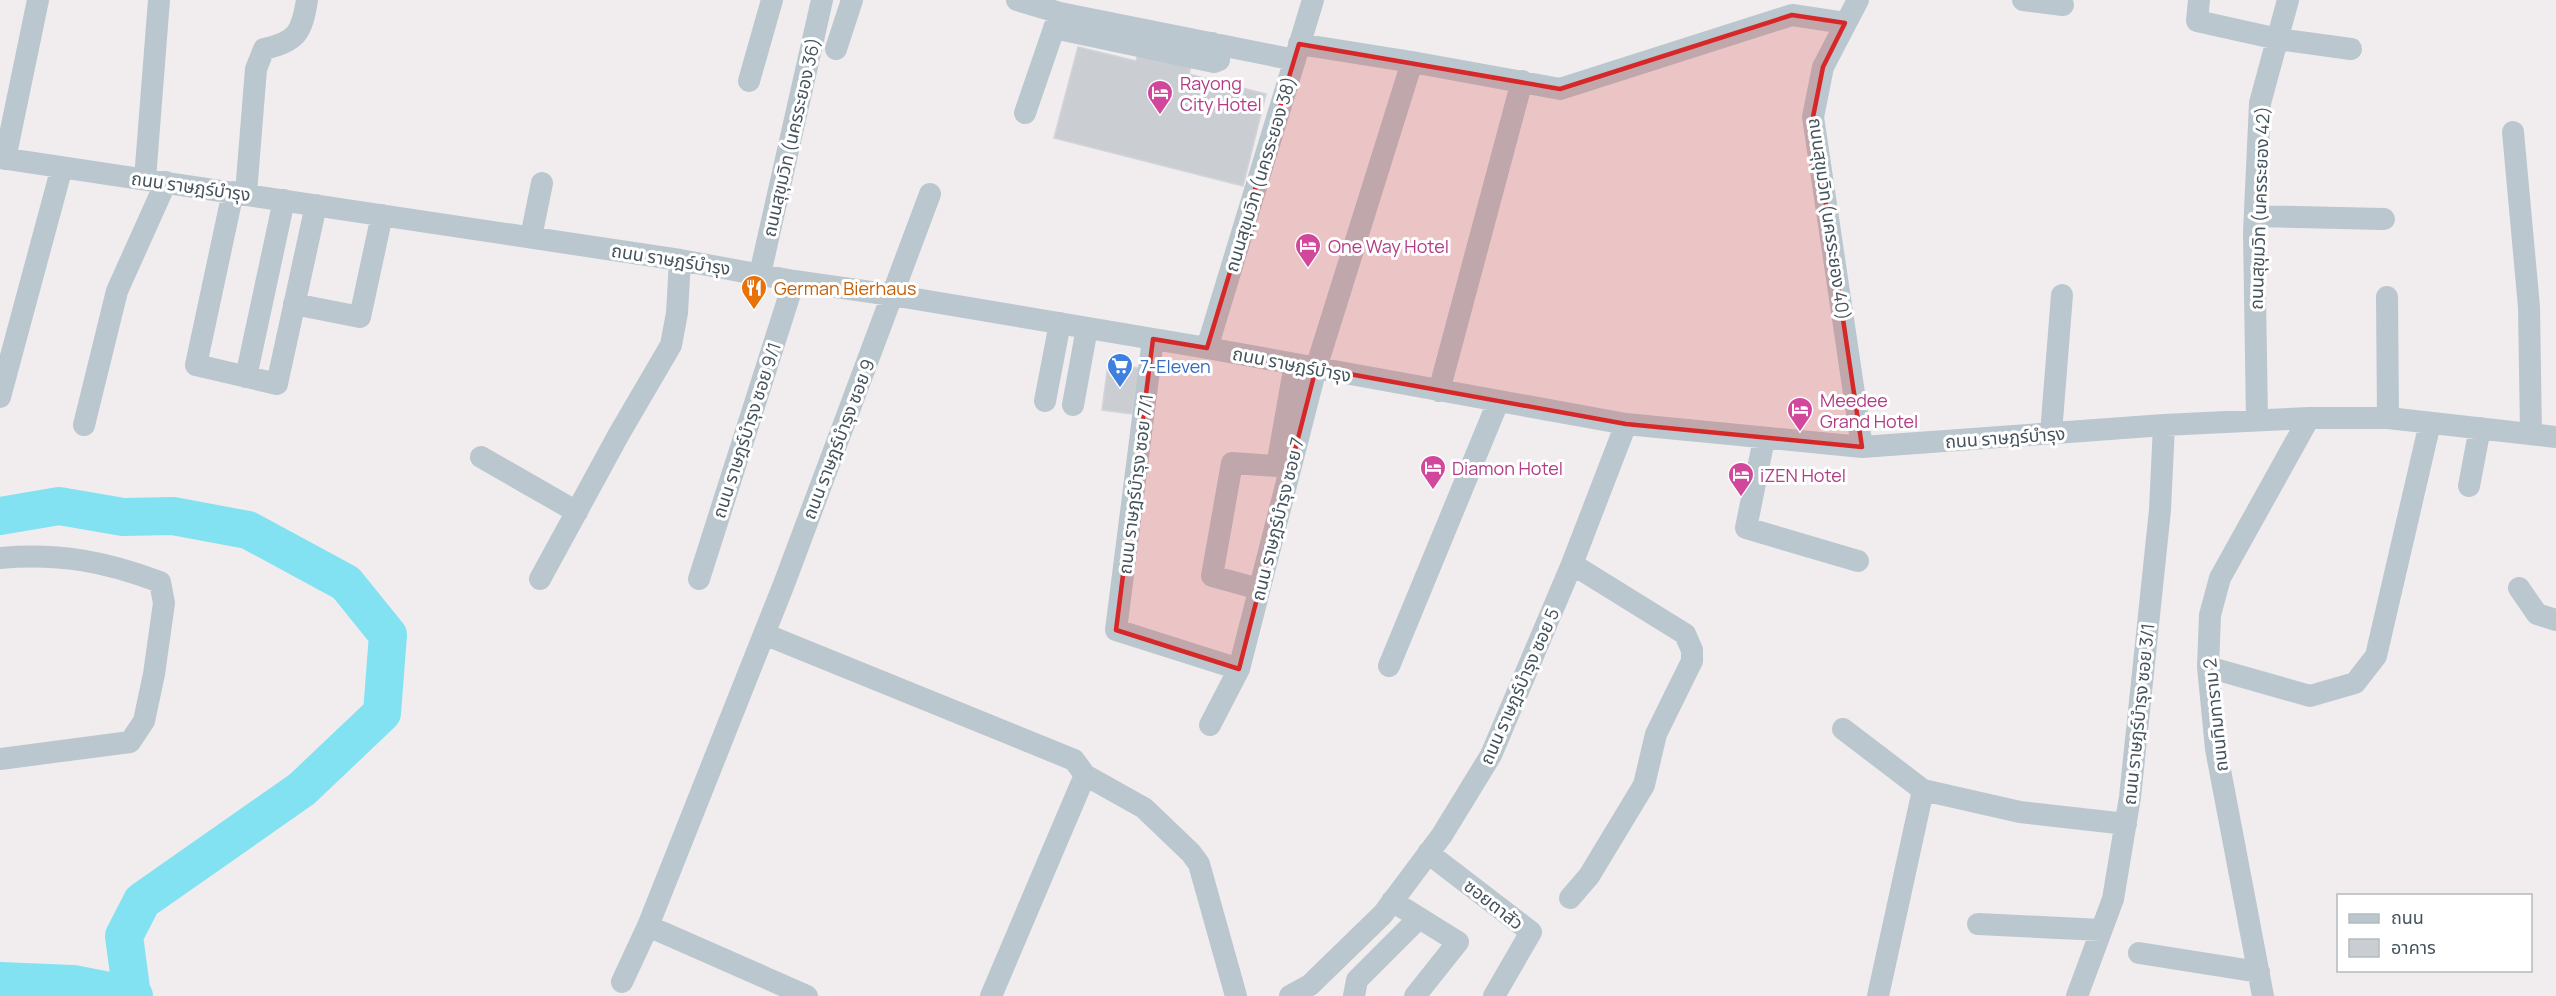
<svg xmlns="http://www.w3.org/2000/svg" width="2556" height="996" font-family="Manrope,'Noto Sans Thai',sans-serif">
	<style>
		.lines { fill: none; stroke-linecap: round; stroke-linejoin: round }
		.river { stroke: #83e2f1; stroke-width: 38 }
		.building { fill: #caced3; stroke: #d1d4da; stroke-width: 1.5 }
		.minor { stroke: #bbc7ce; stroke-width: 22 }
		.marked { fill: #d62828; fill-opacity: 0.2; stroke: #d62828; stroke-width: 4.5; stroke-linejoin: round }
		.labels { text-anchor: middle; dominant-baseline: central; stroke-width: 6; stroke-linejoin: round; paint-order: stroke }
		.hotel-label { font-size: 18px; fill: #b23c85; stroke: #fff; text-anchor: start }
		.street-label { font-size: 18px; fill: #45535c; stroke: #fff }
		.food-label { font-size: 18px; fill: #c56008; stroke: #fff; text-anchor: start }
		.shop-label { font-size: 18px; fill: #366cbe; stroke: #fff; text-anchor: start }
	</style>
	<rect width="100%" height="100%" fill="#f1edee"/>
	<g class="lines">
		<path class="river" d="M0 516 59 506 123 517 173 516 248 530 346 583 388 635 382 713 302 789 142 901 124 936 132 996
			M0 981 73 984 134 996"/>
	</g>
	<path class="building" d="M1078 47 1136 61 1138 53 1191 66 1189 74 1266 94 1243 186 1054 138Z
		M1108 364 1139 368 1132 414 1102 410Z"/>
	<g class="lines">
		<path class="minor" d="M1017 0 1060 13 1295 60
			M1858 0 1823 67 1813 117 1862 447
			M2023 0 2063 5
			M2199 0 2197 21 2278 39 2351 49
			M1054 28 1214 62 1219 60V51L1212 43
			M1299 44 1412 62 1560 89 1792 15 1845 23
			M836 49 852 0
			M749 81 772 0
			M1025 113 1059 14
			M2513 132 2529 307 2531 434
			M0 158 680 260 794 281 892 295 1207 348 1626 424 1862 447 2164 425 2309 418H2388L2556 437
			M5 159 38 0
			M145 179 159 0
			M233 192 196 365 277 384 316 205
			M246 193 256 69 264 49C297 42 302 32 307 0
			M2255 216 2384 219
			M531 237 542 183
			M760 274 822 0
			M2387 297 2388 418
			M294 304 360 317 382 215
			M1153 339 1116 630 1239 669
			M1207 348 1313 0
			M246 377 284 200
			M1439 391 1522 81
			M0 397 62 167
			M1045 401 1060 323
			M1073 405 1087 328
			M2257 420 2254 232 2260 103 2288 0
			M84 425 117 291 166 182
			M2051 433 2062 295
			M1764 439 1746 528 1858 561
			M481 457 577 512
			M2469 486 2480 428
			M0 558C60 553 104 561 160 582L164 603 154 674 144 721 130 742 0 759
			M540 579 619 434 671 345 677 313 680 260
			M699 579 794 281
			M2519 588 2537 614 2556 620
			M1259 589 1212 576 1232 463 1277 466 1295 364
			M764 634 1074 760 1085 775 991 996
			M1389 666 1498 402
			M2208 667 2310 696 2355 683 2376 656 2430 423
			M1210 725 1239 669 1316 368 1412 62
			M1843 729 1923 790
			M1085 775 1144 808 1191 853 1199 864 1236 996
			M1428 853 1531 932 1494 996
			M1570 898 1589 876 1644 785 1656 734 1692 661V650L1685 634 1572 564
			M1392 901 1458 942 1415 996
			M1978 924 2101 930
			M648 926 807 996
			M2139 953 2259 972
			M622 982 648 926 784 584 930 194
			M1290 996 1310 985 1383 914 1442 835 1491 755 1572 564 1626 424
			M1354 996 1357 980 1419 918
			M1878 996 1923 790 2020 812 2126 824
			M2077 996 2113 899 2130 797 2160 510 2164 425
			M2263 996 2216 749 2208 667 2210 615 2220 578 2309 418"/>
	</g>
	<path class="marked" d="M1792 15 1845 23 1823 67 1813 117 1862 447 1626 424 1316 368 1239 669 1116 630 1153 339 1207 348 1299 44 1560 89Z"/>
	<defs>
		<symbol id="hotel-pin" viewBox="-11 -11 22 30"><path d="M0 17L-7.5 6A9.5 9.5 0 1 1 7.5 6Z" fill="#d1479c" stroke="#fff"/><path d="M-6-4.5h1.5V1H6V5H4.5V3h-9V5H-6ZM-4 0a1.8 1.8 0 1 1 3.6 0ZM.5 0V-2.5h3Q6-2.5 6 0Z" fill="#fff"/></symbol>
		<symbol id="restaurant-pin" viewBox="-11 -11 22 30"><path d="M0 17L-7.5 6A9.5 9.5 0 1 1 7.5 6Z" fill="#e8710a" stroke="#fff"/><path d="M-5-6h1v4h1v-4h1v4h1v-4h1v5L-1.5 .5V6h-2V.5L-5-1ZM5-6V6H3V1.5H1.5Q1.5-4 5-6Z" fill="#fff"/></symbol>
		<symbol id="supermarket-pin" viewBox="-11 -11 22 30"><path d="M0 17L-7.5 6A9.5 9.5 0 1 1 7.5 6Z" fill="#3f7fe0" stroke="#fff"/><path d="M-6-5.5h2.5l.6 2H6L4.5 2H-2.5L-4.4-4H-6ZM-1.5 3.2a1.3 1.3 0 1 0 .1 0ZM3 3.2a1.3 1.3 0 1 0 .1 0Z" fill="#fff"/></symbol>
	</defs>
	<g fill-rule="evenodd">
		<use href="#hotel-pin" x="1145" y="78" width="30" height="40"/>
		<use href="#hotel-pin" x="1293" y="231" width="30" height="40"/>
		<use href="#restaurant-pin" x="739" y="273" width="30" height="40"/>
		<use href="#supermarket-pin" x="1105" y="351" width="30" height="40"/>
		<use href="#hotel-pin" x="1785" y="395" width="30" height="40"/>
		<use href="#hotel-pin" x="1418" y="453" width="30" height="40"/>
		<use href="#hotel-pin" x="1726" y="460" width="30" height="40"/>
	</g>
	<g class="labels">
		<g class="hotel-label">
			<text x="1180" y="83">Rayong<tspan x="1180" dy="21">City Hotel</tspan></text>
			<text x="1328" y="246">One Way Hotel</text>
			<text x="1820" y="400">Meedee<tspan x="1820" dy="21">Grand Hotel</tspan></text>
			<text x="1452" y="468">Diamon Hotel</text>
			<text x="1760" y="475">iZEN Hotel</text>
		</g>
		<g class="street-label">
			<text transform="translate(791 137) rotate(-77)">ถนนสุขุมวิท (นครระยอง 36)</text>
			<text transform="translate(1260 174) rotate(-73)">ถนนสุขุมวิท (นครระยอง 38)</text>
			<text transform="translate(191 186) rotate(8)">ถนน ราษฎร์บำรุง</text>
			<text transform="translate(2259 208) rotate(-88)">ถนนสุขุมวิท (นครระยอง 42)</text>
			<text transform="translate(1830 219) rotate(82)">ถนนสุขุมวิท (นครระยอง 40)</text>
			<text transform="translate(671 259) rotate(9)">ถนน ราษฎร์บำรุง</text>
			<text transform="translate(1292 364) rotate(11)">ถนน ราษฎร์บำรุง</text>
			<text transform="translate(746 430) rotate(-72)">ถนน ราษฎร์บำรุง ซอย 9/1</text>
			<text transform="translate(2005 437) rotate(-4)">ถนน ราษฎร์บำรุง</text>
			<text transform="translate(838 439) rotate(-69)">ถนน ราษฎร์บำรุง ซอย 9</text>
			<text transform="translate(1135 484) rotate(-83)">ถนน ราษฎร์บำรุง ซอย 7/1</text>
			<text transform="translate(1277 519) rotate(-76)">ถนน ราษฎร์บำรุง ซอย 7</text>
			<text transform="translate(1519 686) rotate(-66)">ถนน ราษฎร์บำรุง ซอย 5</text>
			<text transform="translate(2138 714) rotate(-84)">ถนน ราษฎร์บำรุง ซอย 3/1</text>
			<text transform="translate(2215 715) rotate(-96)">ถนนทิมทาราม 2</text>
			<text transform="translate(1494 904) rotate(38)">ซอยตาสัว</text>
		</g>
		<g class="food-label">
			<text x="774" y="288">German Bierhaus</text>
		</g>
		<g class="shop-label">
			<text x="1140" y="366">7-Eleven</text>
		</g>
	</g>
	<rect x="2337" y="894" width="195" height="78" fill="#ffffff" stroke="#b5babe" stroke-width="1.5"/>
	<rect x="2349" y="914" width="30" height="9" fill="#bbc7ce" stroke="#b5babe" stroke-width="1.5"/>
	<text x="2391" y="924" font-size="18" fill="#45535c">ถนน</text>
	<rect x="2349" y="939" width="30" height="18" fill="#caced3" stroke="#b5babe" stroke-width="1.5"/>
	<text x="2391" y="954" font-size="18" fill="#45535c">อาคาร</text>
</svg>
